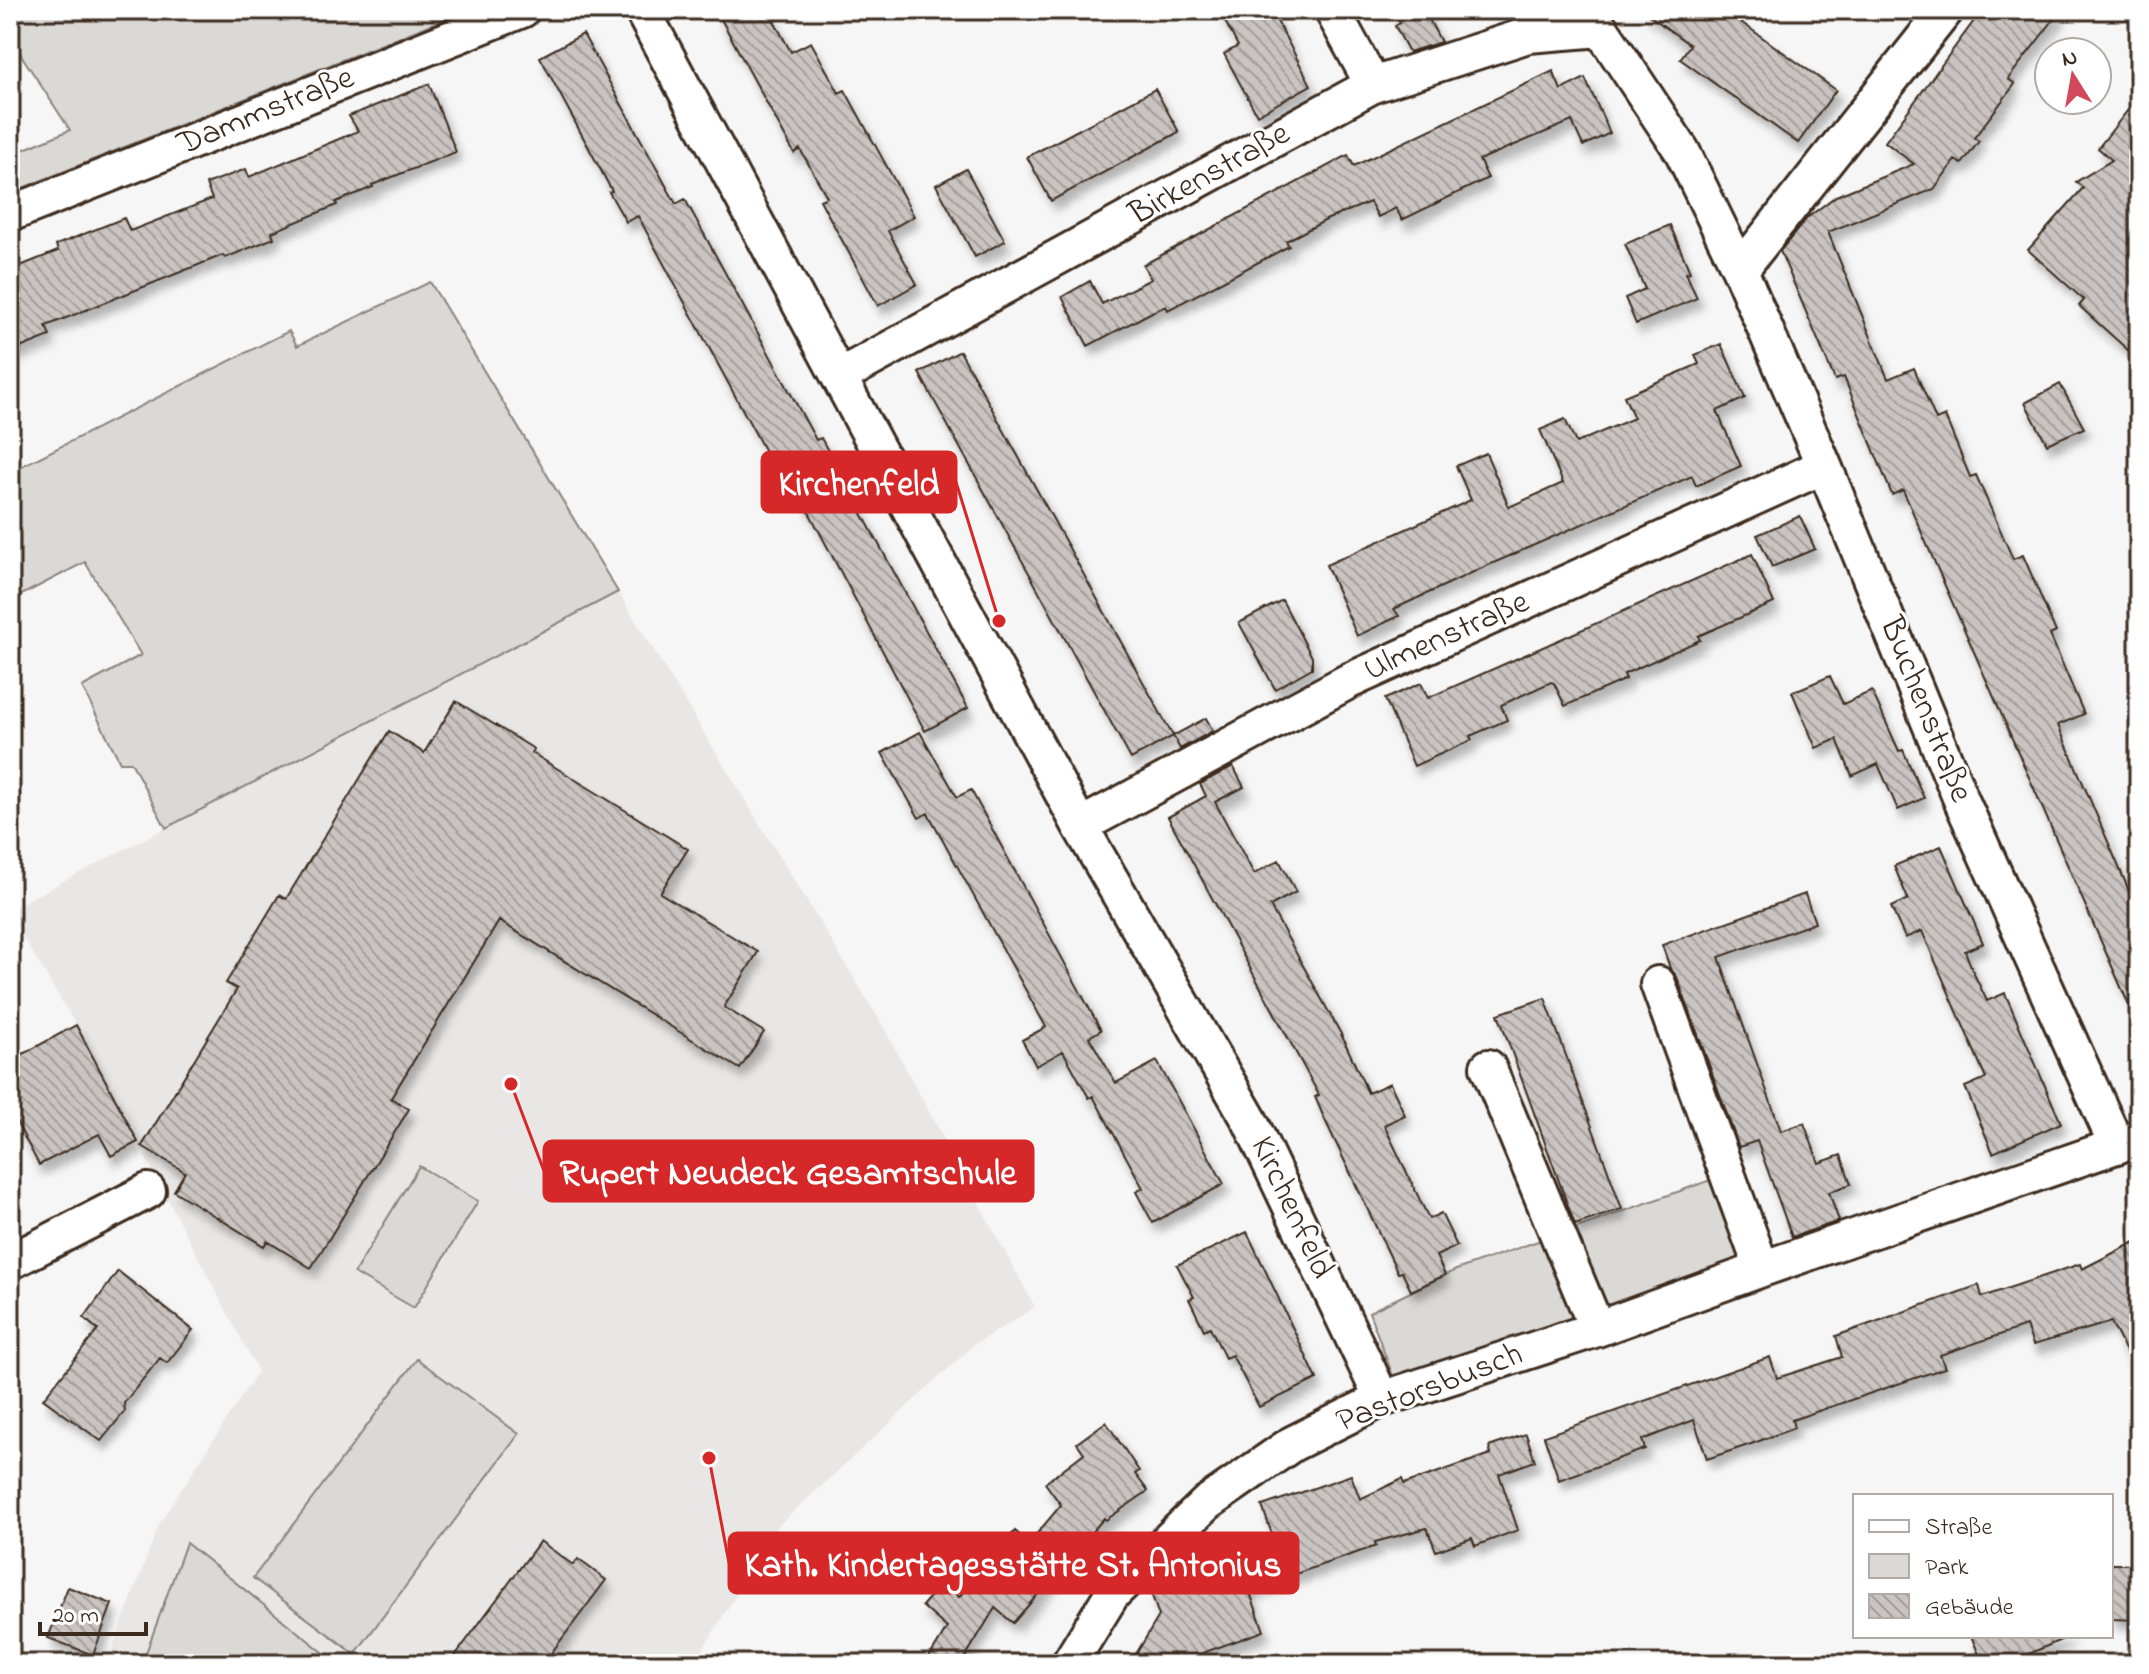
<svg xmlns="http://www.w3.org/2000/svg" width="2149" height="1674" font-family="'Indie Flower',sans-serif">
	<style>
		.built { fill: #e9e7e6 }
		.green { fill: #dbd9d6; stroke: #8b827a; stroke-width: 2 }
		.building { fill: url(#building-back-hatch); stroke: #3b2a1e; stroke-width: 2; filter: url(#shadow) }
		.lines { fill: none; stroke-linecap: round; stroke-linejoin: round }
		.minor-casing { stroke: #3b2a1e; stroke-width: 40 }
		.minor { stroke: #fff; stroke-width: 34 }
		.labels { text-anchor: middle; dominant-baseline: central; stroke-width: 6; stroke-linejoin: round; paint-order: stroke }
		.street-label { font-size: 34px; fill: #3b2a1e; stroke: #fff }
		.leader { fill: none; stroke: #d62828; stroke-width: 3 }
		.callout-dot { fill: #d62828; stroke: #fff; stroke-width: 3 }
		.callout { fill: #d62828; stroke: #d62828; stroke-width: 3 }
		.callout-label { font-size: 36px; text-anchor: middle; font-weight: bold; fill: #fff }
	</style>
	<defs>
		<pattern id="building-back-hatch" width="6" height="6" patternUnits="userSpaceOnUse" patternTransform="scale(2)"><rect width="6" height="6" fill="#c9c3c1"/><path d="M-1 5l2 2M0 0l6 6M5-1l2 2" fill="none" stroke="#a49f9c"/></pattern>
		<filter id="shadow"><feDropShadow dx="5" dy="9" stdDeviation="4" flood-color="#0004"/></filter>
	</defs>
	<rect width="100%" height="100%" fill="#f7f6f6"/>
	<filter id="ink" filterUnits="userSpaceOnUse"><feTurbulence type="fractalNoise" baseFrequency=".0125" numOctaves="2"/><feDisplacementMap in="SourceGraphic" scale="16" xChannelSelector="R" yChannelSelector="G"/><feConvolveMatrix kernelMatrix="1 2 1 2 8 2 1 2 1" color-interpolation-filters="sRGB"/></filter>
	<g filter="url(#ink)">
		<path class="built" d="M618 592 879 1019 1035 1307 974 1345 778 1526 694 1664H338L186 1543 142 1664H107L159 1524 258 1371 76 1025 10 916V909Z"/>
		<path class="green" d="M10 10H467L10 193V155L70 130 10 38Z
			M430 282 618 592 166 828 131 762H120L82 687 141 655 85 562 10 601V472L289 331 297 346Z
			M419 1166 478 1201 414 1308 354 1273Z
			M1719 1177 1749 1263 1599 1313 1568 1231Z
			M1552 1236 1582 1319 1394 1379 1369 1312 1456 1270Z
			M417 1359 519 1434 355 1654 253 1578Z
			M186 1543 338 1664H142Z"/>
		<path class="building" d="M716 10H768L791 52 811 42 839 93 845 90 914 216 888 231 917 284 878 306 820 200 827 197 800 149 794 153Z
			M1219 10H1271L1311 85 1257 115 1224 54 1238 46Z
			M1392 10H1424L1441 42 1409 52 1395 26 1400 23Z
			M1642 10H1724L1836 90 1798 143 1680 59 1690 45Z
			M1982 10H2061L2008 79 2015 84 1974 138 1979 141 1962 164 1955 160 1934 189 1828 232 1888 379 1914 368 1936 420 1945 416 1970 477 1976 475 2013 559 2023 555 2056 632 2050 635 2084 714 2058 725 2139 914V1028L1903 490 1892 495 1844 377 1835 380 1780 251 1807 218 1836 196 1914 164 1885 142Z
			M583 34 676 204 685 199 816 440 821 438 968 708 925 731 777 452 768 457 638 216 626 222 609 192 612 191 540 57Z
			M1553 71 1561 90 1585 78 1610 133 1583 146 1572 121 1479 160 1488 178 1402 220 1396 208 1378 217 1370 202 1328 219 1286 241 1289 246 1168 310 1166 306 1152 312 1088 346 1062 297 1090 281 1102 304 1151 279 1143 265 1348 155 1354 166Z
			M429 84 456 152 372 185 373 187 336 202 337 205 272 232 274 238 225 258 223 255 46 326 50 336 10 352V270L58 251 56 245 124 218 130 231 212 199 206 184 246 169 249 177 358 131 349 116Z
			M1155 89 1179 132 1051 201 1027 157Z
			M2139 96V360L2079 306 2084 300 2028 250 2083 188 2076 182 2112 160 2098 148Z
			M966 169 1005 241 975 257 936 185Z
			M1670 225 1690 272 1686 273 1697 298 1636 324 1625 298 1645 289 1625 244Z
			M1721 344 1745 398 1717 411 1741 466 1696 486 1692 476 1482 568 1394 609 1399 616 1357 636 1326 565 1471 500 1456 466 1486 453 1509 507 1563 483 1540 430 1565 419 1576 443 1634 418 1624 396 1699 364 1695 355Z
			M960 351 1173 736 1206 718 1213 731 1180 749 1173 736 1131 759 919 373Z
			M2060 384 2084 428 2047 444 2025 403Z
			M1800 516 1815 549 1772 567 1757 535Z
			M1752 554 1774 603 1698 636 1700 640 1624 674 1626 679 1565 706 1554 683 1551 682 1501 705 1507 720 1470 736 1472 740 1414 766 1385 699 1421 683 1428 698Z
			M1282 600 1312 657V668L1275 689 1239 623Z
			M1830 676 1843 704 1872 691 1899 751 1903 750 1924 798 1898 810 1878 764 1852 776 1837 739 1816 748 1792 692Z
			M456 701 534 749 532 753 688 849 660 893 758 952 724 1007 764 1032 740 1069 499 921 391 1098 409 1109 311 1268 267 1241 264 1246 174 1191 185 1172 142 1146 237 989 226 983 279 895 286 899 389 731 424 753Z
			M920 732 957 797 971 790 1101 1030 1089 1037 1116 1083 1157 1061 1224 1184 1153 1223 1136 1192 1143 1188 1093 1096 1089 1098 1063 1051 1036 1066 1022 1040 1046 1027 928 813 919 818 882 753Z
			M1233 766 1244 787 1215 802 1254 874 1279 860 1296 892 1270 906 1341 1034 1368 1093 1390 1083 1405 1115 1384 1125 1429 1219 1441 1213 1457 1246 1436 1256 1445 1275 1411 1291 1402 1272 1398 1273 1325 1120 1315 1097 1319 1095 1168 817 1206 796 1200 784Z
			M1941 846 1983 943 1965 951 1975 976 1987 1001 2005 993 2061 1123 1993 1153 1965 1087 1986 1078 1922 931 1905 938 1891 907 1908 899 1894 866Z
			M1805 894 1815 923 1719 957 1781 1131 1804 1123 1819 1163 1841 1155 1851 1184 1829 1192 1839 1221 1792 1237 1757 1141 1739 1147 1677 977 1670 968 1662 945Z
			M1545 998 1622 1209 1575 1225 1498 1014Z
			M76 1025 138 1142 111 1156 99 1134 39 1165 10 1110V1061Z
			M1247 1232 1317 1379 1259 1407 1232 1355 1225 1358 1210 1327 1204 1330 1189 1299 1194 1297 1177 1265Z
			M2139 1240V1377L2111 1322 2033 1345 2026 1326 1940 1355 1945 1368 1792 1420 1794 1428 1751 1444 1707 1459 1694 1420 1642 1440 1645 1449 1559 1480 1544 1436 1770 1357 1777 1378 1842 1357 1836 1336 1979 1285 1982 1297 2080 1264 2082 1269Z
			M118 1271 193 1330 167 1363 160 1358 124 1403 125 1411 101 1441 43 1399 98 1330 84 1318Z
			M1106 1422 1139 1471 1135 1474 1148 1491 1106 1520 1104 1518 1013 1623 995 1608 961 1664H925L947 1628 922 1606 942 1583 959 1597 1015 1531 1029 1543 1061 1505 1045 1483 1084 1453 1077 1443Z
			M1526 1434 1535 1461 1499 1474 1518 1530 1475 1546 1472 1538 1436 1551 1427 1528 1375 1542 1376 1546 1249 1590 1264 1631 1172 1664H1130L1159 1616 1151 1593 1277 1548 1262 1506 1351 1475 1360 1499 1402 1479 1404 1484 1491 1454 1489 1447Z
			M540 1541 573 1565 578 1559 606 1580 543 1664H449Z
			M2111 1564H2139V1620L2111 1619Z
			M68 1587 112 1604 93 1655 48 1638Z
			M1971 1636H2070L2006 1664H1983Z"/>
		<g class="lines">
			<defs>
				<path id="minor" d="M642 10 1080 826 1250 1121 1382 1399
					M1332 10 1373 85
					M10 214 522 10
					M1740 270 1946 10
					M840 376 1373 85 1528 35 1601 29 1682 151 1740 270 1824 466 1962 802 2117 1146
					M1080 826 1349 681 1824 466
					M1658 984 1762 1269
					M1488 1067 1597 1329
					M10 1262 148 1191
					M1069 1664 1112 1594 1207 1503 1292 1444 1382 1399 1597 1329 1762 1269 2139 1138"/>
			</defs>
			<use href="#minor" class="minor-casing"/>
			<use href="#minor" class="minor"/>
		</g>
	</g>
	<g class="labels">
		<g class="street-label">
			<text transform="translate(266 112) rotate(-22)">Dammstraße</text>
			<text transform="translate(1210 175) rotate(-29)">Birkenstraße</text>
			<text transform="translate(1447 637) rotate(-24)">Ulmenstraße</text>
			<text transform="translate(1925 710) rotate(68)">Buchenstraße</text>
			<text transform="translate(1291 1208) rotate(65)">Kirchenfeld</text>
			<text transform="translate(1430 1389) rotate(-21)">Pastorsbusch</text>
		</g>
	</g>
	<path class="leader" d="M999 621L956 482M511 1084L544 1171M709 1458L729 1563"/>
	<g class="callout-dot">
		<circle cx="999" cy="621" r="8"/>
		<circle cx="511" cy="1084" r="8"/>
		<circle cx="709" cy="1458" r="8"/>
	</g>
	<g class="callout">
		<rect x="762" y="452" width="194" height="60" rx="8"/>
		<rect x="544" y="1141" width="489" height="60" rx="8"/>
		<rect x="729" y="1533" width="569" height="60" rx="8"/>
	</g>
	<g class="callout-label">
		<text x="859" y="495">Kirchenfeld</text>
		<text x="788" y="1184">Rupert Neudeck Gesamtschule</text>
		<text x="1013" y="1576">Kath. Kindertagesstätte St. Antonius</text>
	</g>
	<rect width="2149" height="1674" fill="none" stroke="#fff" stroke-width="40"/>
	<rect x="20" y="20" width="2109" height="1634" fill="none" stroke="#3b2a1e" stroke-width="3" filter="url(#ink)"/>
	<rect x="1853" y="1494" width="260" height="144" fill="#ffffff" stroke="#b1aaa5" stroke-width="2"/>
	<rect x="1869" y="1520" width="40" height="12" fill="#ffffff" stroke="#b1aaa5" stroke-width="2"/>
	<text x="1925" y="1534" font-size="24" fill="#3b2a1e">Straße</text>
	<rect x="1869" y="1554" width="40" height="24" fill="#dbd9d6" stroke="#b1aaa5" stroke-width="2"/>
	<text x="1925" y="1574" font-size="24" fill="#3b2a1e">Park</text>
	<rect x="1869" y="1594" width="40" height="24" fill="url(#building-back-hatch)" stroke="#b1aaa5" stroke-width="2"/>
	<text x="1925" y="1614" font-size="24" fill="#3b2a1e">Gebäude</text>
	<g transform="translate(2073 76) rotate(349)"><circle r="38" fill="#ffffff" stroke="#b1aaa5" stroke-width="2"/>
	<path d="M0-6L14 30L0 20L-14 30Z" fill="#d1495b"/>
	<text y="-12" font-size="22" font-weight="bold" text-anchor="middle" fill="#3b2a1e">N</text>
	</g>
	<path d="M40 1622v12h106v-12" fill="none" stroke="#3b2a1e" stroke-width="4"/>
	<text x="52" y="1622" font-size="24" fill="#3b2a1e" stroke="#ffffff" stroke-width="6" paint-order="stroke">20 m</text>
</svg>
